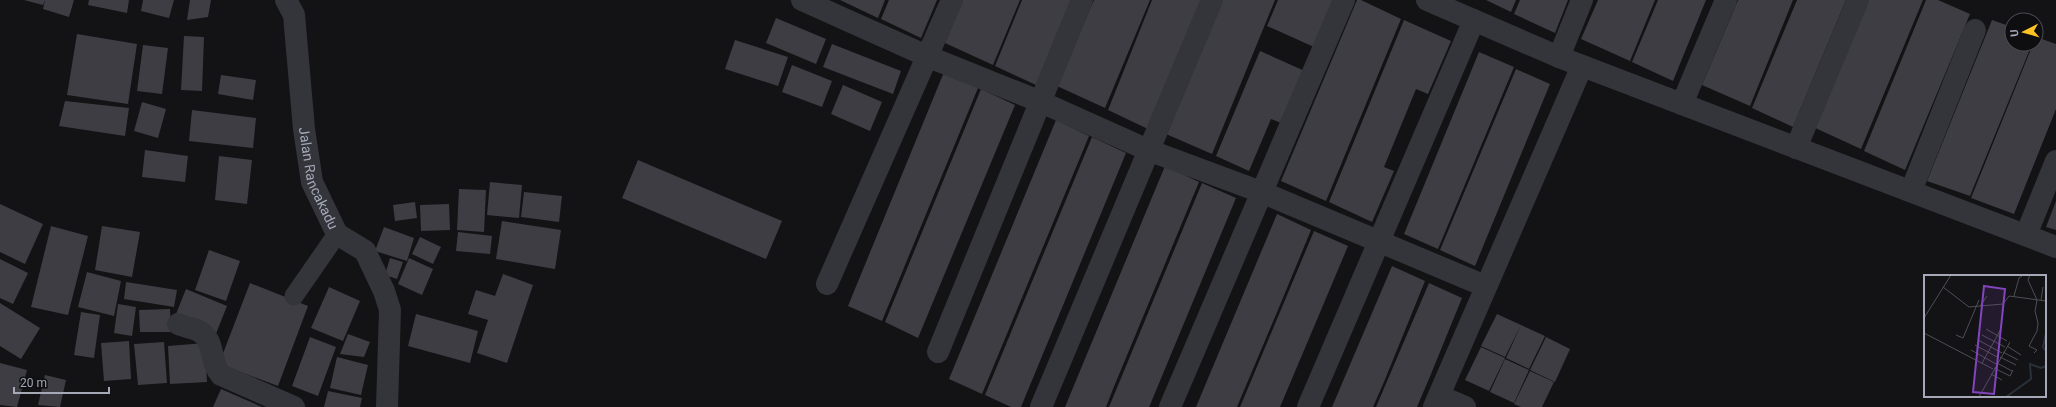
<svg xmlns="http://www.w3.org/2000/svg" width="2056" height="407" font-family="Roboto,sans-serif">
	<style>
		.building { fill: #3d3d43 }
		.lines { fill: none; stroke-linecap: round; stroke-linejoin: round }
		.lane { stroke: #34353b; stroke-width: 19 }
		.street { stroke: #34353b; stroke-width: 22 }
		.labels { text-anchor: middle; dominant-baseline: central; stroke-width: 4; stroke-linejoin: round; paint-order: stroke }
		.street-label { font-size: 14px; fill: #a4a8b7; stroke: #0e0e10 }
		.inset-river { fill: none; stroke: #28313a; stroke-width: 2 }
		.inset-road { fill: none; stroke: #4d4f56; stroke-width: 1 }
		.view { fill: #8345bd; fill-opacity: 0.15; stroke: #8345bd; stroke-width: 2 }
		.inset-edge { fill: none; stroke: #a4a8b7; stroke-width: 2 }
	</style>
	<rect width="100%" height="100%" fill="#131315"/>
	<path class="building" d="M24 0H45L43 5Z
		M45 0H74L69 17 43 9Z
		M89 0H129L127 13 88 5Z
		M143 0H174L169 18 141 11Z
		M190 0H211L208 17 187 20Z
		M840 0H885L878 18Z
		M889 0H937L921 38 881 19Z
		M963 0H1020L993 65 945 43Z
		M1022 0H1071L1036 85 995 66Z
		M1094 0H1150L1105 108 1057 86Z
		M1152 0H1203L1148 129 1108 110Z
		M1223 0H1275L1212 154 1166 134Z
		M1278 0H1334L1314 47 1267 26Z
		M1357 0H1361L1401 19 1326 201 1281 181Z
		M1486 0H1516L1511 12Z
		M1520 0H1568L1555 33 1514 14Z
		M1598 0H1655L1630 61 1581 39Z
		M1658 0H1706L1673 81 1632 62Z
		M1738 0H1793L1750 106 1702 85Z
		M1797 0H1846L1793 127 1752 108Z
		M1868 0H1923L1861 149 1813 127Z
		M1926 0H1938L1970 14 1905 170 1864 151Z
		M776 18 826 39 816 64 766 43Z
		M1404 20 1451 41 1428 94 1416 89 1384 167 1394 171 1372 222 1329 202Z
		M1992 20 2012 27V44H2032L1970 196 1927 181Z
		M77 34 137 44 128 104 67 95Z
		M184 36 204 37 202 91 181 90Z
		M2036 37 2056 44V109L2014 214 1971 198 2033 44H2036Z
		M735 40 788 57 778 86 725 69Z
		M832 44 901 71 893 94 823 67Z
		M143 45 168 48 162 94 137 91Z
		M1260 51 1307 72 1284 124 1271 119 1249 171 1216 156Z
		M1479 52 1514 67 1438 249 1404 234Z
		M792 65 832 81 822 107 782 92Z
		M1516 69 1550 84 1475 266 1440 250Z
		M944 72 978 88 882 321 848 306Z
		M221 75 256 80 253 100 218 94Z
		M843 85 882 102 870 131 831 114Z
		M981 89 1015 105 918 338 885 322Z
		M65 101 129 108 125 136 59 126Z
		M142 102 166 109 158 138 134 131Z
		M192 110 256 118 253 148 189 141Z
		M1056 120 1089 136 982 394 949 379Z
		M1092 137 1126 153 1021 407H1011L985 395Z
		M145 150 188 156 185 182 142 177Z
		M219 156 252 160 247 204 215 200Z
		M638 160 782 221 766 259 622 198Z
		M1165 166 1199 182 1113 389 1106 407H1065Z
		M490 182 522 185 519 218 487 215Z
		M1202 183 1236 198 1150 405 1149 407H1109Z
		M459 189 486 190 484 232 457 230Z
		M524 192 562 196 559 222 521 217Z
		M2056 201V230L2046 227Z
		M415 202 417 218 395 221 393 205Z
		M0 204 43 224 25 264 0 252Z
		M449 204 450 230 421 231 420 205Z
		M1277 214 1311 230 1280 305 1237 407H1196Z
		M502 221 561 230 555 269 496 259Z
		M51 226 88 236 68 315 31 307Z
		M102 226 140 232 132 277 95 270Z
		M384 227 414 238 407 261 375 251Z
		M1314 231 1348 246 1316 322 1280 407H1240Z
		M458 232 492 236 490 254 456 251Z
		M420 237 441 247 433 264 412 254Z
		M209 250 240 261 226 301 195 290Z
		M390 258 403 262 397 279 385 275Z
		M409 258 433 269 422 295 398 284Z
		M0 259 28 273 13 304 0 298Z
		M1392 266 1425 281 1384 382 1373 407H1332Z
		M87 272 121 281 114 316 78 307Z
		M503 274 533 285 507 363 477 353 488 320 468 314 476 290 495 296Z
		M126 282 177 290 174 307 124 299Z
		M250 283 308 306 278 386 219 364Z
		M1429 283 1462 298 1431 374 1417 407H1376Z
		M329 287 360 301 343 341 311 328Z
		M186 289 227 306 215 336 174 319Z
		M0 303 40 328 21 359 0 346Z
		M118 304 136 307 132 336 114 333Z
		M170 309 171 332H140L139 310Z
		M81 312 100 315 94 358 74 355Z
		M416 314 478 331 470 363 408 346Z
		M1497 314 1521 325 1505 357 1481 346Z
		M1521 325 1545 336 1529 369 1506 358Z
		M348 334 370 342 364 357 340 354Z
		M310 337 336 347 318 396 292 386Z
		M1546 337 1570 349 1555 382 1530 370Z
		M129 341 131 379 104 381 101 343Z
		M164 342 167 383 138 385 134 344Z
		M205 343 207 382 170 384 168 346Z
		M1481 347 1505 358 1489 391 1465 380Z
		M337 357 368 365 361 395 330 388Z
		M1505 359 1529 370 1514 403 1490 392Z
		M0 363 27 370 17 407 0 405Z
		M1530 371 1554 382 1542 407H1521L1514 404Z
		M45 375 66 380 60 407 38 405Z
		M221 389 262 407H213Z
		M328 391 362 398 360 407H324Z"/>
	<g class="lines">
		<path class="lane" d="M294 296 337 234"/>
		<g class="street">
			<path id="s1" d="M286 0 294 15 304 129 312 182 337 234 365 251 384 291 390 310 387 407"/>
			<path d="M802 0 929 57 1041 102 1148 150 1261 192 1485 286"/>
			<path d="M1427 0 1559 57 2056 247"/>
			<path d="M1559 57 1582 0"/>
			<path d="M1682 104 1726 0"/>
			<path d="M1796 148 1858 0"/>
			<path d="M1911 191 1975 30"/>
			<path d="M2026 235 2056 161"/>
			<path d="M827 284 952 0"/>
			<path d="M178 324C185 327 193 328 199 331 216 341 209 362 221 375L294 407"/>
			<path d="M938 352 1082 0"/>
			<path d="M1439 396 1465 407"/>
			<path d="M1041 407 1212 0"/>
			<path d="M1170 407 1344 0"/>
			<path d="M1308 407 1474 20"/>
			<path d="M1434 407 1582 66"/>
		</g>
	</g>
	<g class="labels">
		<g class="street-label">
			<text stroke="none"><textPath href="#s1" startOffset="183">Jalan Rancakadu</textPath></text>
		</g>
	</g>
	<g transform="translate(1924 275)">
		<rect width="122" height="122" fill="#131315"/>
		<path class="inset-river" d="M122 58 119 72 122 76M82 122 107 104 106 89 117 93 122 91"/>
		<path class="inset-road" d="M106 0 104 5 113 25 111 36 114 48 113 56 105 71 113 75 110 78M19 12 45 32 79 29 85 21 122 26M90 21 95 3 99 0M117 25 119 12M56 31 63 21M0 43 27 0M62 54 83 66M0 58 69 94M32 60 39 63 55 25M58 60 81 72M54 65 78 78M51 70 75 83M83 71 97 80M47 75 72 89M79 77 94 85M76 82 92 90M58 88 77 54M73 88 88 96M70 93 86 101 89 95M67 99 78 105M55 122 86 67"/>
		<path class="view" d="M60 11 81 14 70 119 49 117Z"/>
		<rect width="122" height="122" class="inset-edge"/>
	</g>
	<g transform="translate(2024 32) rotate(264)"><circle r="19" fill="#0e0e10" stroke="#4a4c53"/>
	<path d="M0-3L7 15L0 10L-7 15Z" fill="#ffc322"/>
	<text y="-6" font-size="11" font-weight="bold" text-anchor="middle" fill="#a4a8b7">U</text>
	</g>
	<path d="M14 387v6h95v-6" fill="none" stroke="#a4a8b7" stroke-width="2"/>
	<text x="20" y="387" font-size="12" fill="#a4a8b7" stroke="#0e0e10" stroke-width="3" paint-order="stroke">20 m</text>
</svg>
